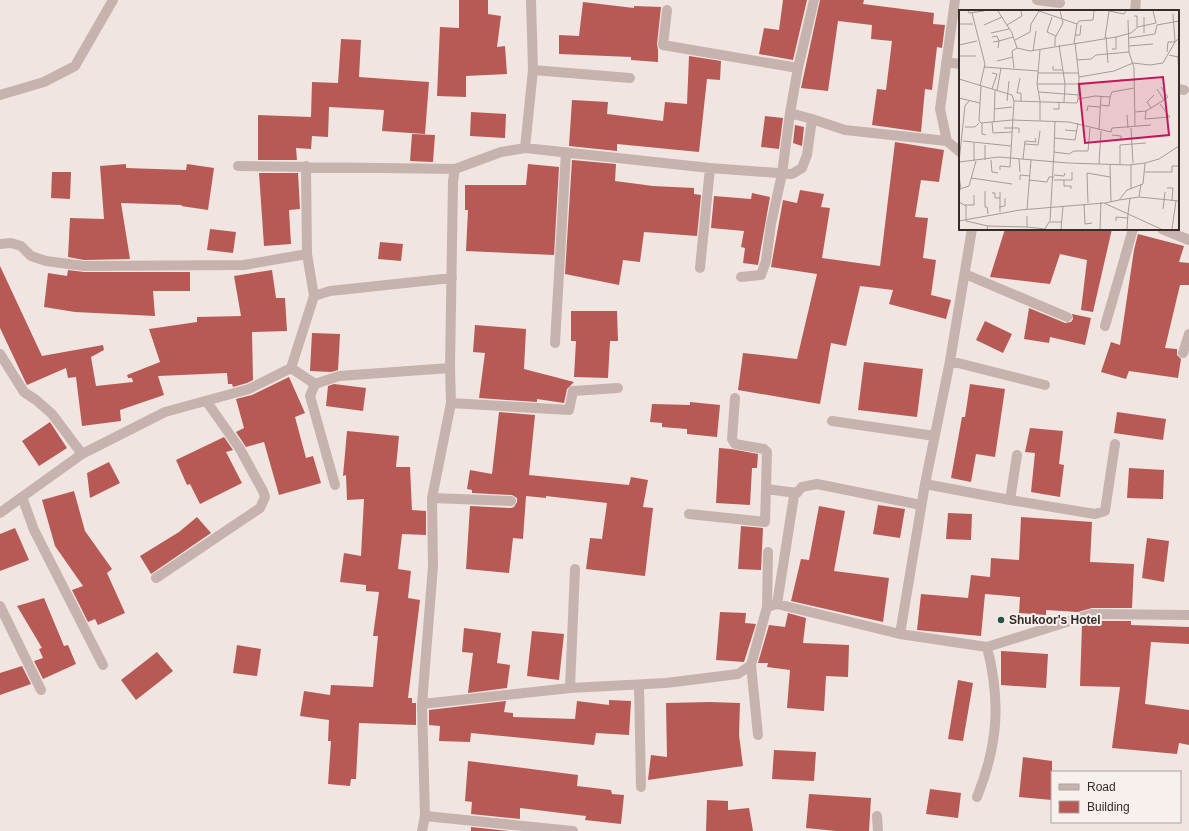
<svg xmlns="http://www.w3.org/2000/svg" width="1189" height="831" font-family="Helvetica,sans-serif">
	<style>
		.building { fill: #b75a56 }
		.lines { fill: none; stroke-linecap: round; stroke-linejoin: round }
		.minor { stroke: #c7b3ad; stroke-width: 10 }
		.poi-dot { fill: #25534c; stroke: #f8f0ec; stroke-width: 1.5 }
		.labels { text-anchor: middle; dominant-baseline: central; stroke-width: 4; stroke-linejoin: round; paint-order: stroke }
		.poi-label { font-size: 12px; font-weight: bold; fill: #362c2b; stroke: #f8f0ec; text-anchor: start }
		.inset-road { fill: none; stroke: #a69b98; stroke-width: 1 }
		.view { fill: #c2185b; fill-opacity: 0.15; stroke: #c2185b; stroke-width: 2 }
		.inset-edge { fill: none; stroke: #362c2b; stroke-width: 2 }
	</style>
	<rect width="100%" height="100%" fill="#f0e5e0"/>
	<path class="building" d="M459 0H488V14L501 16 497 47 505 46 507 74 466 76V97L437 96 440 27 459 28Z
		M783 0H807L793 60 759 54 764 28 779 30Z
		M820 0H864L863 4 934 13 933 24 945 25 942 48 937 47 932 90 925 89 921 132 872 125 877 89 886 90 892 41 871 39 872 25 838 21 828 91 801 88Z
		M583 2 634 8V6L661 7 657 44 658 50V62L631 60V57L559 54V35L579 36Z
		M341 39 361 40 359 77 429 82 425 134 382 131 384 110 329 107 328 137 312 136 311 149 296 148 297 160H258V115L311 117 312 82 338 83Z
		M689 56 721 61 720 80 707 79 699 152 617 144V151L569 146 572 100 608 102 607 114 663 121 665 102 687 104Z
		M471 112 506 114 505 138 470 136Z
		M765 116 783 118 779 149 761 147Z
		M795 125 804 127 802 146 793 143Z
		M412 134 435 135 433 162 410 161Z
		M895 142 944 150 939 182 921 180 915 217 928 218 923 258 936 260 931 295 951 300 946 319 889 304 893 290 860 286 846 346 831 343 820 404 738 390 743 353 797 359 817 274 771 267 783 200 797 203 800 190 824 194 821 207 830 208 822 258 880 266Z
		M572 160 616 164 615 181 653 186 694 188V194L701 195 697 236 644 232 640 262 623 260 619 285 565 274Z
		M126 164V168L186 170 187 164 214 168 208 210 181 206 182 205 121 203 130 259 84 260 68 257 70 218 104 219 100 166Z
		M528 164 559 167 554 255 466 251 468 210H465V185H526Z
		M52 172H71L70 199 51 198Z
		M259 173H298L300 209 289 210 291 244 264 246Z
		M752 193 770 197 758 265 743 263 745 248 741 247 744 231 711 228 714 196 751 199Z
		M210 229 236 232 233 253 207 250Z
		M1005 229H1112L1093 312 1081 310 1087 260 1060 254 1050 284 990 277Z
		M1138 234 1184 246 1179 262 1189 263V285H1180L1165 348 1177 349V355L1181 359 1178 378 1129 371 1126 379 1101 372 1111 342 1120 345 1134 250Z
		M380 242 403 244 401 261 378 259Z
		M0 266 42 356 103 345 104 350 91 357 96 386 133 382 132 378H128L127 375 160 362 149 329 197 322V317L241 316 234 276 272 270 276 298H285L287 331 252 332 253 380 247 383 233 387 232 384H228L227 373 158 376 164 395 120 410 121 421 82 426 76 377 68 378 66 368 27 385 25 381 0 328Z
		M68 270 84 272H190V291H153L155 316 75 312 44 307 48 273 67 276Z
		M1029 308 1065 323 1071 322 1073 319 1072 314 1091 318 1085 345 1050 337 1049 343 1024 339Z
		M571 311H617L618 341H610L608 378 574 377 576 341H571Z
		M985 321 1012 334 1003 353 976 340Z
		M475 325 526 329 524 369 574 382 567 389 564 403 537 399V402L479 398 485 353 473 352Z
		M312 333 340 334 338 370 331 372 310 371Z
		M864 362 923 369 917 417 858 410Z
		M289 377 305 413 295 417 306 458 313 456 321 483 279 495 264 442 246 447 236 432 244 428 236 399 252 395Z
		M334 384 366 388 363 411 326 406 328 386Z
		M970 384 1005 389 995 457 976 454 971 482 951 478 962 417H965Z
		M690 402 720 405 717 437 687 434V429L662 427V423L650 422 652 404 690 405Z
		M499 412 535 415 529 475 629 485 631 477 648 480 643 507 653 508 645 576 586 569 590 538 602 539 607 503 546 496V498L526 496 523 539 513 538 509 573 466 569 470 506 511 508 514 507 517 502V498L512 495 472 493V490L467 489 470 470 492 474Z
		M1117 412 1166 419 1163 440 1114 433Z
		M50 422 67 448 39 466 22 441Z
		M1030 428 1063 431 1059 464 1064 465 1060 497 1031 492 1035 453 1025 452Z
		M347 431 399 436 396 467H410L412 510 426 511V535L402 534 398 569 411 571 408 598 420 600 408 698H412V703H416V725L359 723 356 779H351L350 786 328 784 331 741H328L329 720 300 716 304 691 330 695 331 685 373 687 378 636H373L379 592 366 591V585L340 582 344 553 361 556 364 499 347 500 346 475 343 476Z
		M224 437 233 450 226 452 242 483 200 504 190 484 187 485 176 460Z
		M719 448 731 449 758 454 757 468H752L750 505 716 503Z
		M109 462 120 483 90 498 87 473Z
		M1129 468 1164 470 1163 499 1127 498Z
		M74 491 85 531 112 569 107 573 125 613 98 625 95 619 88 622 72 590 83 586 55 546 42 500Z
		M878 505 905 509 900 538 873 534Z
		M819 506 845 511 834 571 889 578 883 622 791 601 801 559 809 560Z
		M948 513 972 514 971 540 946 539Z
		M197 517 211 533 151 574 140 556 179 532Z
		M1021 517 1092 522 1090 562 1134 564 1132 608H1092L1078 612 1046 610V615L1019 613 1020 597 985 594 981 636 917 630 921 594 968 598 971 575 990 577 991 558 1019 560Z
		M741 526 763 528 761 570 738 569Z
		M15 528 29 560 0 571V534Z
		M1147 538 1169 541 1164 582 1142 578Z
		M44 598 64 646 68 645 76 664 43 679 34 661 43 658 39 649 42 648 17 606Z
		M720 612 746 613 745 623 756 624 744 662 716 660Z
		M788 613 806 618 803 643 849 645 848 677 826 676 824 711 787 708 790 670 767 667 768 663H758L769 625 785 627Z
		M1093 621H1131V625L1189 627V644L1151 642 1145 704 1189 710V745L1179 743 1177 754 1112 748 1120 687 1080 686 1082 624Z
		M464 628 501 633 497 663 510 665 507 688 468 693 473 653 462 652Z
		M532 631 564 634 559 680 527 676Z
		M237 645 261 649 257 676 233 673Z
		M1001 651 1048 654 1046 688 1001 685Z
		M157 652 173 671 136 700 121 680Z
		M22 666 31 684 0 695V673Z
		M958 680 973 683 963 741 948 739Z
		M609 700 631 701 629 735 596 733 594 745 471 733 470 742 439 741 440 726 429 725V710L506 701 504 712 513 713V717L575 719 577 701 609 705Z
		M710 702 740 703 739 735 743 766 648 780 651 755 667 757 666 703Z
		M774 750 816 752 814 781 772 779Z
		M1023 757 1052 761V800L1019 797Z
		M468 761 578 775 577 786 611 790 612 794 624 795 621 824 585 820 586 816 520 808V819L471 814 472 802 465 801Z
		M930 789 961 793 958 818 926 814Z
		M809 794 871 798 869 831H836L806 828Z
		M707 800 728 801V810L749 808 753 831H706Z
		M471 827 509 831H471Z"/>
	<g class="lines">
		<path class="minor" d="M1037 0 1060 3
			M667 10 663 45 798 68
			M1135 11 1136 0
			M946 62 960 64
			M533 70 630 78
			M1178 89 1184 90
			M0 95 44 82 75 66 113 0
			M812 119 790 113 798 68 814 0
			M947 141 940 109 955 0
			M525 148 533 70 531 0
			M238 166 455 169 501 152 525 148 710 168 792 174 802 168 807 155 812 119 845 130 947 141 960 152
			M306 166 307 254
			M1162 229 1189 240
			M0 244 11 243 21 246 31 256 46 261 84 266 244 265 307 254 314 296 291 368 315 384 339 376 450 368
			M700 268 710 168
			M965 274 1067 317
			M741 277 761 275 766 261 771 224 782 174 790 113
			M314 296 330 291 452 278
			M1105 326 1133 229
			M555 343 566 152
			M1183 353 1189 334
			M0 354 24 392 36 400 52 414 82 454
			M950 361 1045 385
			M315 384 310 396 335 485
			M735 398 732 439 735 444 764 449 767 452 766 489 797 493
			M451 403 569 410 573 391 618 388
			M832 421 935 436
			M925 484 1010 500 1095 514 1105 511 1115 444
			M432 498 511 501
			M1010 500 1017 455
			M0 513 22 497
			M689 514 765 522 766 489
			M156 578 260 508 265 497 263 491 240 449 207 402
			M777 604 794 496 802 487 817 484 921 505
			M0 606 41 690
			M767 607 768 552
			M900 634 925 484 950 361 972 229
			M103 665 34 530 22 497 82 454 165 412 249 389 291 368
			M751 665 758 735
			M639 685 641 787
			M570 688 575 569
			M422 704 570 688 666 683 738 674 751 665 767 607 777 604 900 634 987 647 1092 614 1189 615
			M977 797C998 745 1001 701 987 647
			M425 816 573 831
			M877 816 878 831
			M422 831 425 816 422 704 433 566 432 498 451 403 450 368 453 181 455 169"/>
	</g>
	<circle class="poi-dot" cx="1001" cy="620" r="4"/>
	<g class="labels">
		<g class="poi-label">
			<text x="1009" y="620">Shukoor's Hotel</text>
		</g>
	</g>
	<g transform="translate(959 10)">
		<rect width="220" height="220" fill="#f0e5e0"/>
		<path class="inset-road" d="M9 1 10 3 25 1M39 1 53 23 58 38 71 41 157 27 172 23 179 17 197 13M80 1 118 14 115 33M150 1 165 4 167 1M194 1 197 13M13 3 26 54 21 76M175 6H178V17M93 7 88 22 97 26M185 7V23M169 10 170 42 175 58 176 116M0 14H14M118 14 120 11 134 10 135 1M25 15 43 7M48 15 63 6 62 1M198 15 220 11M32 23 50 19M116 25H121L122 15M33 27 38 26 40 31 34 32M147 27 149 53M146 28 150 1M170 28 196 24 198 15M56 30 71 22 72 14 80 1M116 33 120 67 119 89M0 35 18 31M100 35 106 74 105 92M96 36V28L104 13 101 1M170 36 194 34M39 38 40 31 54 27M153 39H157V27M74 41 77 21M208 42 209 32H216L220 28M210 45 219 47 220 41M0 46H17M219 47 220 67M118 50 132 49 137 45 170 42M38 51 54 47M94 56V60H104M25 57 79 61M55 58 53 41 58 38M33 63 38 64 33 79M79 63H120M120 67 155 61 174 53 191 55 204 53 216 32 214 4M61 68 58 83H62V91M0 69 53 85 55 91M161 70H175M78 74H120M22 76 20 110 22 113 53 110 110 112 152 122 153 118 192 115M202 77 209 87 205 90M38 81 42 58M80 82 120 85M0 88 21 93M48 91 50 71M141 95 150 96 151 87M192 98 188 92 195 85M35 99 53 97M94 99H100V92M128 101 129 96 141 97M187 101 205 90 198 79M176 102 187 101 186 109 211 107 201 94M168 105 169 118M81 111V91L78 74 81 40M96 111 95 142 110 144 115 141H129L131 118M33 112 34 123 53 122M35 112 36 80M23 113V124L27 125M6 117H16L20 113M45 118H60V123M172 118 174 153M106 120 118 121M140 120 142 86M153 125 162 126V129M95 128 116 130 119 113M4 131 52 136M15 133V151M66 134 79 135 81 121M60 149 61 162M64 149 66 131 77 132 76 128M26 150V135M32 150 33 162 39 163M0 152 40 147 109 153 170 155 186 153M0 152 6 96 10 91M140 154 142 121M151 154 152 192M161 155V135L187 133M41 160V156L51 157 55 91 118 93 119 89 136 86 151 87 153 82 175 78M186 162H213V156H220M95 165 105 166 106 163M0 166 2 179M12 168 53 174M61 170V165L71 166M70 170 88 172 90 167H95M95 170H113V162M105 170V176H112V179M208 178H214L213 191M172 179V155M26 181V197H28L29 204M33 183H36V188H41M0 185 1 179 10 176 17 151M180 187 182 174M160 190 180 187 220 191M0 192 7 196V211L29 216 28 219M129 193 128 163 151 167M146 193 160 190 168 180 184 174 186 153 200 149 220 136M125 194 126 214 133 213M6 195H15V185M40 197 46 196V188M68 199 72 150M204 199 206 182M41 202V182M169 203 171 188M0 211 61 200 145 193 202 219M91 211 95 142M157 211V207L169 208M29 216 68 217V206M68 217 86 219 90 212H103M102 219 104 196M141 219 142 192M168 219 169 203M213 219 217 191"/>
		<path class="view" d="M204 67 210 125 126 133 120 74Z"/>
		<rect width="220" height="220" class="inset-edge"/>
	</g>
	<rect x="1051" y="771" width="130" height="52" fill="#f8f0ec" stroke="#aaa29f"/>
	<rect x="1059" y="784" width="20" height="6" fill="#c7b3ad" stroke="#aaa29f"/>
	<text x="1087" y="791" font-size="12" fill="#362c2b">Road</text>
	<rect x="1059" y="801" width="20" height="12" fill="#b75a56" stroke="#aaa29f"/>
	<text x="1087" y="811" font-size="12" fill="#362c2b">Building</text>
</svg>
